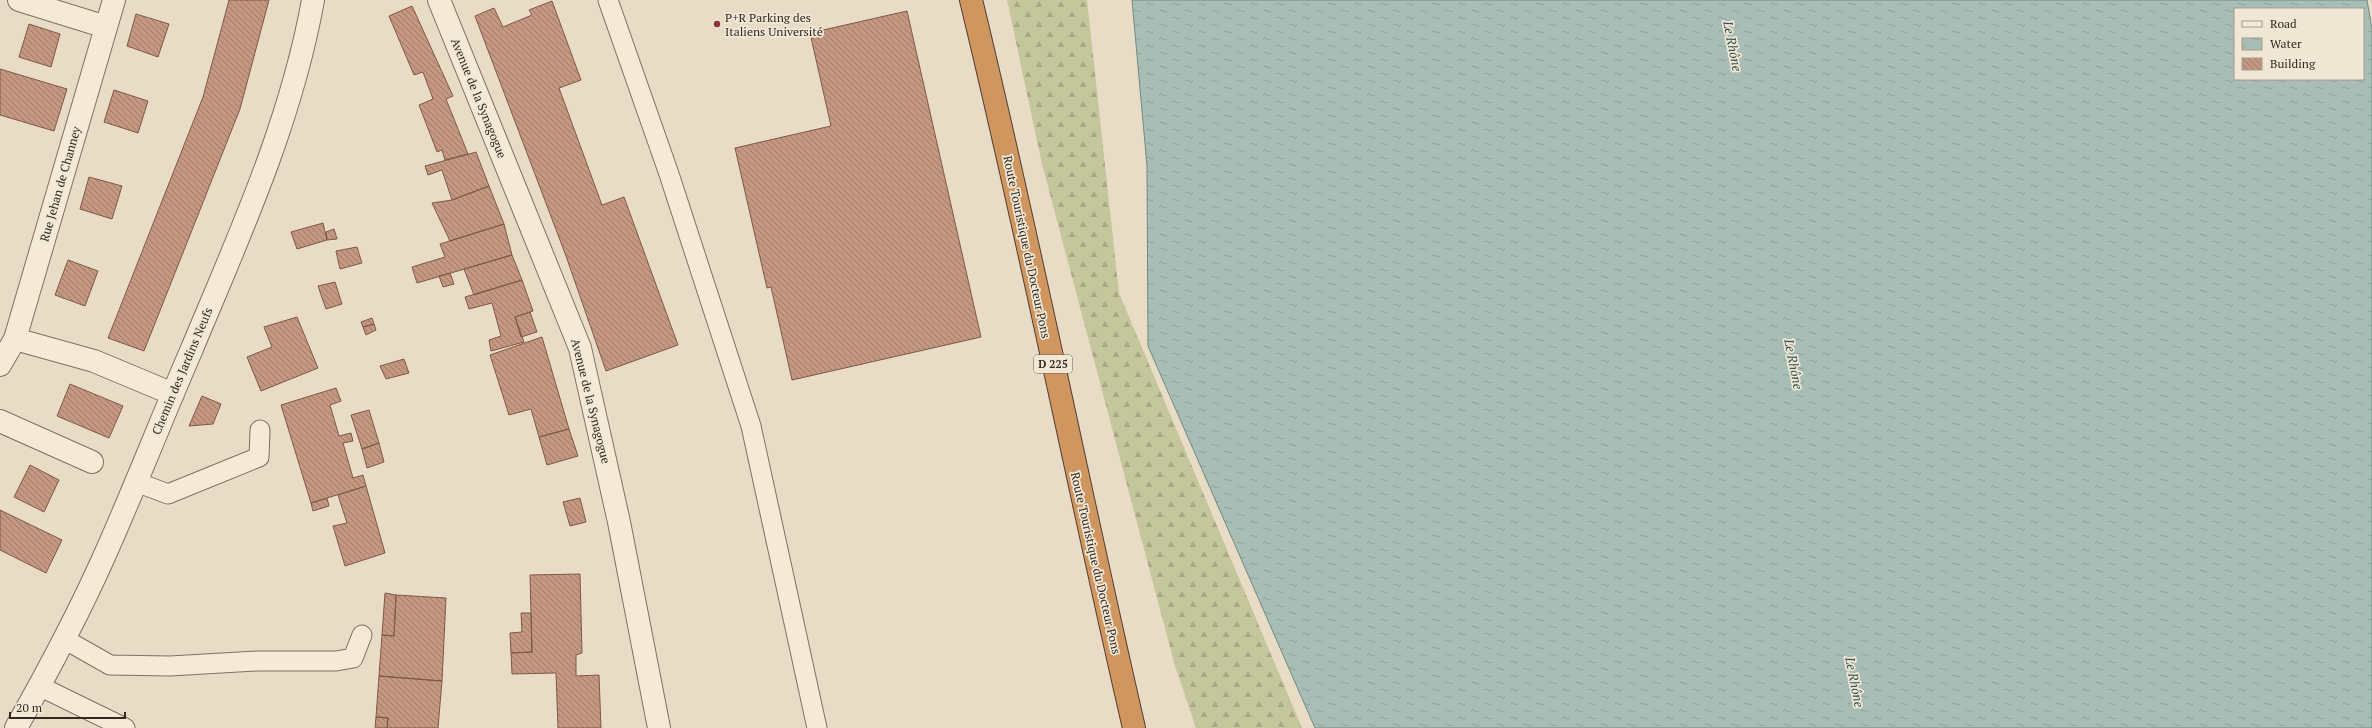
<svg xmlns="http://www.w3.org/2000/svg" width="2372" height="728" font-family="'PT Serif',serif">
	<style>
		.forest { fill: url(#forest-firs) }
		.water { fill: url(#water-ripples); stroke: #6f8b82; fill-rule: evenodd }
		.building { fill: url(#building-back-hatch); stroke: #7f5946 }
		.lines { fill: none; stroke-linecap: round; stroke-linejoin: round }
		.lane-casing { stroke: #836f5e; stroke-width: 21 }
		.street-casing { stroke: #836f5e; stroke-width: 24 }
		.highway-casing { stroke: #513e31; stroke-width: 24 }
		.lane { stroke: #f5ead8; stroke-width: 19 }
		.street { stroke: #f5ead8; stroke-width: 22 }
		.highway { stroke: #cf9660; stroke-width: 22 }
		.poi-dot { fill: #8b343b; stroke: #f1e7d5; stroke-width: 1.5 }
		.labels { text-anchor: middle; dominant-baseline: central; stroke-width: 3.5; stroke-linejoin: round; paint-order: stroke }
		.shield { fill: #f1e7d5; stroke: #6d6156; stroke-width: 1 }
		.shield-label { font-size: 11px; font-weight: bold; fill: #342820 }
		.poi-label { font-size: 12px; fill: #342820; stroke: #f1e7d5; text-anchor: start }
		.street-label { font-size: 12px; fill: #342820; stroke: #f1e7d5 }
		.water-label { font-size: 13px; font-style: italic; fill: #31524e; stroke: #f1e7d5 }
	</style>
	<defs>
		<pattern id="forest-firs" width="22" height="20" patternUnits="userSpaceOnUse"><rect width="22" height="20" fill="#c4c69b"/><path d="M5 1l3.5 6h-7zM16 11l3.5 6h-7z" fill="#a9aa85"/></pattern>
		<pattern id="water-ripples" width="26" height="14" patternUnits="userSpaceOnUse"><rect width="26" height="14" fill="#a7bdb5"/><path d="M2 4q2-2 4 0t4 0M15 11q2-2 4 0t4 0" fill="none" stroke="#90a29b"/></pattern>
		<pattern id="building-back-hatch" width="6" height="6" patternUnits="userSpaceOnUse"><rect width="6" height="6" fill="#c39780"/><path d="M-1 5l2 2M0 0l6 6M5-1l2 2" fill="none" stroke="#9f7b68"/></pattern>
	</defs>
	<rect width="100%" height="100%" fill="#e9dcc6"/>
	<path class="forest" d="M1007 0H1087L1119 293 1302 728H1196L1175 666 1042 164Z"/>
	<path class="water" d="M1132 0H2367L2372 29V728H1315L1148 346 1147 166ZM2235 9H2363V79H2235Z"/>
	<path class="building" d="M229 0H269L240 109 144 351 108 338 203 97Z
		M552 1 581 80 559 88 602 205 624 197 678 345 606 371 566 256 475 16 494 8 503 27 532 15 529 10Z
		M412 6 453 96 446 99 468 154 445 160 442 150 437 152 419 105 433 99 423 72 414 75 389 16Z
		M907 11 981 337 792 380 771 287 767 288 735 148 831 126 810 33Z
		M136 14 169 24 158 57 127 46Z
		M29 24 60 34 51 67 19 57Z
		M0 69 67 89 54 131 0 115Z
		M114 90 148 101 138 133 104 122Z
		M476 152 489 186 452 200 442 170 428 175 425 166Z
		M89 177 122 186 112 219 80 209Z
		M489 186 504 224 450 241 432 203 452 200Z
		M323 223 327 240 297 249 291 232Z
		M504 224 512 255 417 283 412 267 445 257 440 244Z
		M334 229 337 239 327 240 326 232Z
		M357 247 362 263 340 269 336 251Z
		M512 255 522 280 474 295 464 269Z
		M68 260 98 271 85 306 55 295Z
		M450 273 454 284 443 287 439 276Z
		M522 280 533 311 515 317 524 342 491 351 489 340 501 336 492 303 469 309 465 297Z
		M335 282 342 304 326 309 318 286Z
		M530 312 537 332 521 337 515 317Z
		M297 317 318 368 261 391 247 357 272 347 264 327Z
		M372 318 374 324 363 327 361 322Z
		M374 324 376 330 366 335 363 327Z
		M542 337 569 429 539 437 531 409 509 415 490 355Z
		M404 359 409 373 386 379 380 366Z
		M70 384 123 406 109 438 57 416Z
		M336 388 341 401 330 405 339 436 351 433 353 441 343 443 353 478 363 475 366 486 311 503 281 405Z
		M202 396 221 404 213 424 189 426Z
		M369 410 379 443 362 449 351 415Z
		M569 429 578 456 547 465 539 437Z
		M379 443 384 462 367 468 362 449Z
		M30 465 59 480 44 512 14 497Z
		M366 486 385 553 345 566 333 526 347 523 338 495Z
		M327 498 329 506 313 511 311 503Z
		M580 498 586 522 570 526 563 502Z
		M0 510 62 540 46 573 0 550Z
		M580 574 582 653 576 655V676L599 675 601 728H558L556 673 512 674 511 653 532 652 530 575Z
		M385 593 396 595 394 636 382 635Z
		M396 595 446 598 442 681 379 676 382 635 394 636Z
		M521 613H531L532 652 511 653 510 633 522 632Z
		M379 676 442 681 438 728H387L388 718 376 717Z
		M376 717 388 718 387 728H375Z"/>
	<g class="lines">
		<defs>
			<path id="lane" d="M608 0 669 174 751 426 817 728
				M136 482 168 494 259 457 260 430
				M64 639 110 665 170 666 257 661H336L353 658 362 635
				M39 686 125 728"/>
			<path id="street" d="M19 0 106 27
				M439 0 580 348 619 522 659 728
				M15 339 94 361 173 394
				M0 365 15 339 114 0
				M0 421 92 462
				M16 728C47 673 77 617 103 559 134 490 161 420 191 351 239 236 291 123 313 0"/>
			<path id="highway" d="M971 0C1030 242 1078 486 1134 728"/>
		</defs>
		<use href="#lane" class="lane-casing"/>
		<use href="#street" class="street-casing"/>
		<use href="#highway" class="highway-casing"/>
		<use href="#lane" class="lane"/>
		<use href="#street" class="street"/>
		<use href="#highway" class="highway"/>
	</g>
	<circle class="poi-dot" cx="717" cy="24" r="4"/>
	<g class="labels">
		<rect class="shield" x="1034" y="355" width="38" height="18" rx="3"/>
		<g class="shield-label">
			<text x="1053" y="364">D 225</text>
		</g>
		<g class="poi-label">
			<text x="725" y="17">P+R Parking des<tspan x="725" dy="14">Italiens Université</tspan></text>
		</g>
		<g class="street-label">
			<text transform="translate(479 98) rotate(68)">Avenue de la Synagogue</text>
			<text transform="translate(60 184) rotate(-74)">Rue Jehan de Channey</text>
			<text transform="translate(1027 247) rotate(78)">Route Touristique du Docteur Pons</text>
			<text transform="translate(182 371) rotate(-67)">Chemin des Jardins Neufs</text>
			<text transform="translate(591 401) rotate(76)">Avenue de la Synagogue</text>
			<text transform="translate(1096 563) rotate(77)">Route Touristique du Docteur Pons</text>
		</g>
		<g class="water-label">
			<text transform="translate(1733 46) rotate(79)">Le Rhône</text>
			<text transform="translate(1794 364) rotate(79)">Le Rhône</text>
			<text transform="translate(1855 682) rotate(79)">Le Rhône</text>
		</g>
	</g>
	<rect x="2234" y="8" width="130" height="72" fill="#f1e7d5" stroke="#a59b8d"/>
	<rect x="2242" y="21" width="20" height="6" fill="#f5ead8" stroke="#a59b8d"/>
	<text x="2270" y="28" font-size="12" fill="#342820">Road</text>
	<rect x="2242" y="38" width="20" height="12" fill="url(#water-ripples)" stroke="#a59b8d"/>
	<text x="2270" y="48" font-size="12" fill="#342820">Water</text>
	<rect x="2242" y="58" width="20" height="12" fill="url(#building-back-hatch)" stroke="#a59b8d"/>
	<text x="2270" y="68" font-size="12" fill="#342820">Building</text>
	<path d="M10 712v6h115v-6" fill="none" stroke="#342820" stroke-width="2"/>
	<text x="16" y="712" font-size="12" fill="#342820" stroke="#f1e7d5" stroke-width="3" paint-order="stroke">20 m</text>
</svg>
